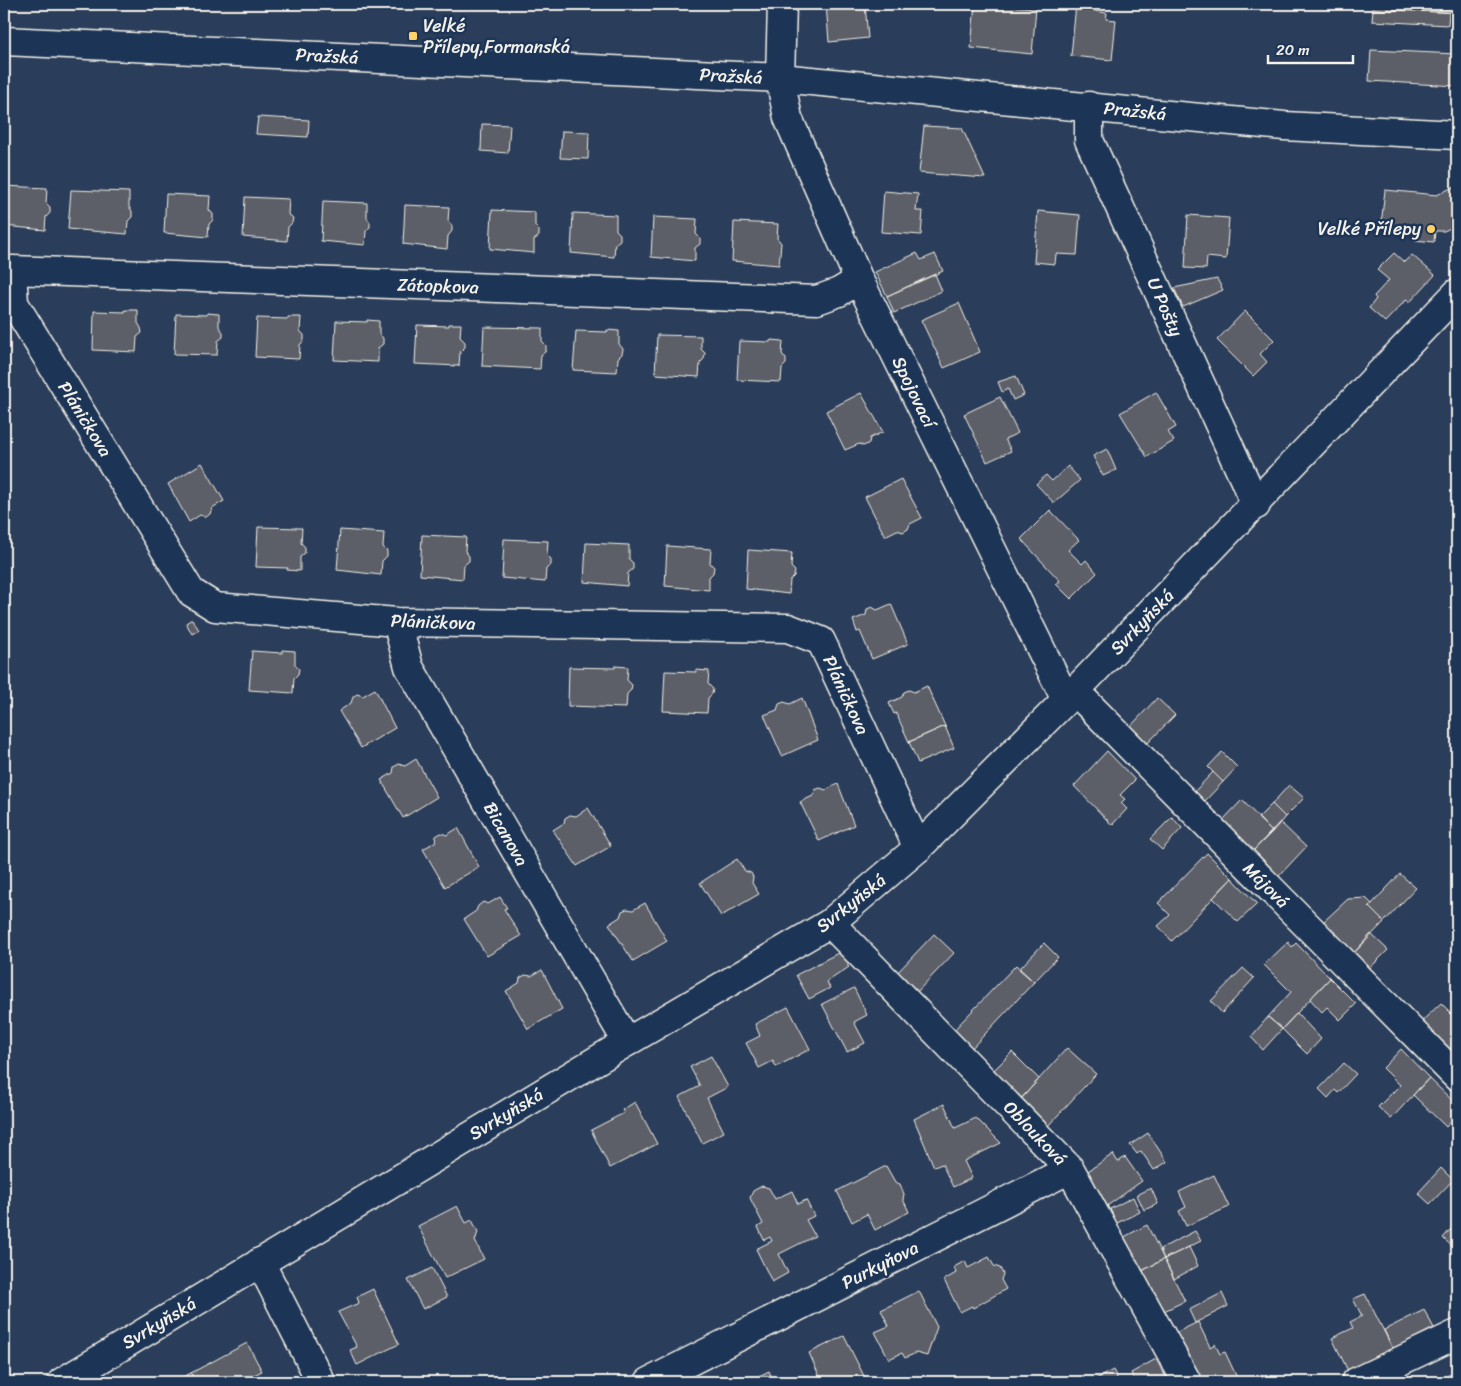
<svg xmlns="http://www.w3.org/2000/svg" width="1461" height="1386" font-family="Sriracha,sans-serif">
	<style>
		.building { fill: #5d5f67; stroke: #f4f1e8 }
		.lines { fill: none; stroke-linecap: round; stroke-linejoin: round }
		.minor-casing { stroke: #f4f1e8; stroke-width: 31 }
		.tertiary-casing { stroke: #f4f1e8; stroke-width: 31 }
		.secondary-casing { stroke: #f4f1e8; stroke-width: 31 }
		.minor { stroke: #1d3557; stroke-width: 28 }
		.tertiary { stroke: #1d3557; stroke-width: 28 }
		.secondary { stroke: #1d3557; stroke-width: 28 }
		.poi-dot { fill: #ffd166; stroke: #1d3557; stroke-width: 2 }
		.labels { text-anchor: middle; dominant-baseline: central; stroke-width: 5; stroke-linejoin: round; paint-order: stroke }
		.poi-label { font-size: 18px; fill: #f4f1e8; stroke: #1d3557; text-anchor: start }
		.street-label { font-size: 18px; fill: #f4f1e8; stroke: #1d3557 }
	</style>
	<rect width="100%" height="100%" fill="#2a3d5a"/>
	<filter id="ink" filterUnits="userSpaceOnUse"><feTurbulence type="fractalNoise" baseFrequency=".02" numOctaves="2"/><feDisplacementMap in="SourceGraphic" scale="10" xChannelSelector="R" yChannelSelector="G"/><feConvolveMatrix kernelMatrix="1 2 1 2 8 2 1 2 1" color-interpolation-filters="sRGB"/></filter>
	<g filter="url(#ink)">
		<path class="building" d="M826 4H865L868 38 829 42Z
			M975 4 1036 8 1032 54 971 48Z
			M1076 4H1096L1095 11 1107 13 1106 19 1116 20 1112 60 1071 56Z
			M1373 4H1457V13L1373 9Z
			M1373 9 1449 12 1448 25 1372 21Z
			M1371 50 1457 54V86L1369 81Z
			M258 117 309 120 308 137 256 134Z
			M482 124 510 125 508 153 481 151Z
			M924 126 962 128 985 178 919 173Z
			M562 131 589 132 588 159 560 158Z
			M1457 185V225L1444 231H1435L1434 242 1414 240 1415 228 1381 225 1385 190 1437 195Z
			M4 186 47 188 46 203 50 207V213L46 217 45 230 4 226Z
			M71 190 129 192V207L132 211V217L128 221 127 234 68 229Z
			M884 191 918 194 916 211H923L921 235 881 232Z
			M166 194 210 196 209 210 213 214V220L209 224 208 237 164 233Z
			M245 197 289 199 288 214 293 218 292 223 288 227 287 241 243 237Z
			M323 201 367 203V218L370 222V227L366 231 365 245 321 241Z
			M405 205 449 207 448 221 452 226V231L448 236 447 249 403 244Z
			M492 210 535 212V226L539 230V236L534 240V253L490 249Z
			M1038 211 1080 215 1077 255 1056 254 1055 264 1034 262Z
			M573 213 616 215V230L620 234V240L615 244 614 257 571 253Z
			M1188 215 1229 218 1226 259 1207 257 1206 269 1185 268Z
			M653 217 697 219 696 234 700 238V244L695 248V261L651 257Z
			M734 222 778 224 777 238 781 243 779 265 732 261Z
			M917 253 921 260 935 254 943 271 887 296 875 272Z
			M1394 253 1404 262 1412 255 1435 275 1409 303 1407 299 1385 322 1369 308 1376 299 1374 296 1389 280 1377 270Z
			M935 274 942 291 894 313 887 296Z
			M1217 279 1223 290 1183 307 1174 288Z
			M959 303 980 352 944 368 921 320Z
			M125 310H138V323L141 328 142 333 137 337 136 352 93 350 94 311 125 312Z
			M1245 311 1274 340 1260 354 1267 362 1253 376 1217 340Z
			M207 313 219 314V327L223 332V337L218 341 217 355 174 354 176 314 207 315Z
			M288 317H301L300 331 304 335V340L300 345 299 359 255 357 257 318 288 319Z
			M367 320 379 321V334L383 338V344L378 348V362L334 360 336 321 367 322Z
			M449 324H461L460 337 465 342V347L460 352 459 366 415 364 417 325 449 326Z
			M484 327 542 328V341L546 345V351L541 355 540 369 482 366Z
			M607 330 619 331V344L623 349 622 354 618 358 617 372 573 370 576 331 607 332Z
			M657 335 701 336V349L705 353 704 359 700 363 699 377 655 374Z
			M771 340 783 341 782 354 786 359V364L782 368 781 382 737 380 739 341 770 342Z
			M1016 376 1024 395 1013 400 1008 389 1002 392 998 382Z
			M1156 392 1176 427 1168 432 1174 441 1147 457 1120 413Z
			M861 393 883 432 870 438 869 443 864 446 859 444 845 450 826 411Z
			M1000 397 1018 433 1005 439 1011 451 987 462 964 414Z
			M1107 449 1116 470 1103 476 1093 456Z
			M202 463 224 501 212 508 210 514 206 517 200 515 189 522 168 484Z
			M1068 466 1080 480 1054 503 1036 484 1046 475 1052 481Z
			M901 479 922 518 910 524 908 529 903 532 897 530 885 536 865 497Z
			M1050 510 1079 540 1068 550 1082 564 1086 560 1097 573 1071 599 1056 584 1060 581 1021 539Z
			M258 527 302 528 301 543 305 547V553L300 557V571L287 570 288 568 256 567Z
			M340 530 384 533 383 547 387 551V556L382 561 381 575 337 570Z
			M422 535 466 537 465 551 469 556V561L464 565 463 579 420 575Z
			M504 539 548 541 547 555 551 559V565L546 569 545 582 502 578Z
			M586 543 629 545V559L633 563V569L628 573 627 586 584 582Z
			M667 546 711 549 710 563 714 567 713 573 709 577V590L665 586Z
			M748 550 792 553 791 567 795 571 794 576 790 580 789 594 746 589Z
			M891 604 908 644 872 659 860 631 857 632 853 620 866 615 867 609 872 607 877 610Z
			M192 619 199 630 192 634 186 623Z
			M282 650 295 651V665L299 669 298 674 294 678 293 693 249 690 252 651 282 653Z
			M615 666 628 667 627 680 632 685 631 690 627 694 626 708 568 706 569 667 615 668Z
			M696 670 709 671 708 684 713 689 712 694 708 698 707 713 663 711 665 671 696 672Z
			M927 686 945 726 909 742 896 713 894 714 889 703 902 697 904 692 909 690 914 692Z
			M375 689 395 728 361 748 339 711 351 703 353 697 357 694 363 696Z
			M802 698 818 740 782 756 764 715 777 710 779 704 784 702 790 704Z
			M1157 698 1175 715 1147 744 1130 727Z
			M945 726 954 748 918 763 909 742Z
			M1107 751 1135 780 1120 795 1125 799 1121 803 1127 809 1112 825 1074 786Z
			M1222 752 1237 767 1223 782 1208 767Z
			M416 759 437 797 403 818 381 780 393 773 394 767 399 764 405 766Z
			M1213 772 1223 782 1204 802 1194 792Z
			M838 784 854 825 819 841 800 802 813 796 815 790 820 788 826 790Z
			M1289 785 1304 798 1285 817 1272 804Z
			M1242 800 1272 832 1253 851 1222 821Z
			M1272 804 1285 817 1272 832 1258 818Z
			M588 808 611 846 577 866 553 830 564 823 565 818 570 815 576 816Z
			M1172 817 1182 828 1162 850 1150 839Z
			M1280 822 1306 847 1278 877 1253 851Z
			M458 828 479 867 445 887 423 849 435 842 436 836 441 833 447 835Z
			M1207 853 1232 878 1172 941 1158 926 1170 915 1158 903Z
			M737 859 745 871 751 873 753 877 752 883 759 894 721 916 700 883Z
			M1400 874 1416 888 1384 922 1369 907Z
			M1232 878 1257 904 1238 922 1213 898Z
			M500 897 507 908 504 909 521 936 487 956 464 919 476 911 478 906 483 902 488 904Z
			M1366 898 1372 904 1369 907 1384 922 1353 954 1322 923 1348 899Z
			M645 903 667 941 633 961 609 924 620 917 622 911 627 909 633 910Z
			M934 934 954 953 915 994 895 975Z
			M1371 934 1388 950 1369 969 1353 954Z
			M1288 942 1292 947 1296 943 1330 978 1282 1029 1268 1017 1291 992 1264 965Z
			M1044 943 1058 957 1034 982 1019 969Z
			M840 952 850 962 847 965 849 967 827 982 830 988 809 999 796 975Z
			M1016 965 1034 982 970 1050 952 1032Z
			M1243 968 1254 978 1222 1013 1211 1001Z
			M542 970 562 1009 528 1029 506 991 519 983 520 978 525 975 531 976Z
			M1330 978 1356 1004 1340 1020 1327 1007 1322 1012 1310 999Z
			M854 988 867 1015 854 1022 865 1043 847 1052 822 1004Z
			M1441 1003 1457 1019V1046L1452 1051 1422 1021Z
			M788 1007 810 1049 776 1067 773 1061 759 1068 746 1043 760 1036 755 1024Z
			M1297 1013 1321 1039 1307 1054 1282 1029Z
			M1268 1017 1282 1029 1263 1050 1251 1037Z
			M1067 1048 1096 1074 1047 1127 1020 1100Z
			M1401 1049 1429 1078 1391 1119 1378 1107 1400 1085 1383 1068Z
			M1012 1052 1039 1079 1020 1100 992 1072Z
			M711 1056 728 1087 707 1098 724 1132 702 1143 679 1097 700 1086 690 1067Z
			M1344 1063 1356 1074 1338 1093 1335 1090 1328 1098 1319 1089Z
			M1429 1078 1457 1105V1115L1446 1127 1413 1095Z
			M635 1102 657 1144 610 1168 591 1130 624 1113 622 1110Z
			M944 1104 955 1128 976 1118 1001 1143 964 1161 972 1178 953 1187 942 1164 934 1167 914 1119Z
			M1148 1133 1167 1162 1154 1170 1141 1151 1137 1154 1130 1145Z
			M1113 1154 1118 1162 1125 1157 1142 1181 1107 1206 1085 1173Z
			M886 1166 895 1182 900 1184 904 1194 903 1199 909 1212 875 1230 867 1214 852 1222 837 1191Z
			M1441 1168 1453 1180 1430 1204 1418 1193Z
			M1214 1175 1229 1207 1186 1226 1179 1211 1186 1207 1179 1192Z
			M762 1186 769 1188 775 1199 792 1191 798 1204 806 1200 814 1216 806 1220 815 1236 779 1254 788 1273 772 1282 756 1249 772 1241 770 1237 764 1240 758 1227 763 1224 750 1198 753 1191Z
			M1151 1188 1158 1204 1144 1210 1137 1195Z
			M1133 1197 1140 1212 1117 1223 1110 1209Z
			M457 1206 466 1223 472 1220 478 1232 475 1241 484 1259 445 1278 418 1226Z
			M1457 1222V1251L1443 1238Z
			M1147 1225 1164 1259 1142 1271 1124 1237Z
			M1195 1231 1201 1241 1164 1259 1160 1249Z
			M1189 1247 1198 1266 1174 1279 1164 1259Z
			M989 1257 994 1266 1000 1268 1003 1274 1001 1280 1006 1289 973 1308 972 1306 960 1312 944 1280 956 1273 954 1267 965 1261 968 1268Z
			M1164 1259 1185 1301 1162 1312 1142 1271Z
			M432 1268 447 1297 423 1309 408 1280Z
			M373 1289 399 1344 357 1365 350 1350 357 1347 338 1312 359 1303 357 1297Z
			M919 1291 937 1327 927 1356 916 1353 905 1358 902 1353 889 1359 875 1332 889 1326 881 1310Z
			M1222 1293 1228 1306 1195 1323 1189 1310Z
			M1365 1294 1393 1349 1348 1371 1332 1338 1353 1328 1350 1322 1362 1316 1353 1299Z
			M1424 1310 1434 1328 1393 1349 1384 1330Z
			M1198 1322 1210 1347 1215 1344 1220 1354 1225 1352 1239 1382H1198L1173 1334Z
			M844 1336 864 1376 851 1382H822L809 1353Z
			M247 1343 262 1371 240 1382H195L191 1373Z
			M1156 1359 1168 1381 1135 1382 1131 1373Z
			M1113 1370 1119 1382H1090Z
			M769 1371 774 1382H747Z
			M1457 1371V1382H1435Z
			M191 1373 195 1382H170L179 1379Z"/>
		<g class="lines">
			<defs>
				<path id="minor" d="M782 4 780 78 788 118 859 280 1066 700
					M1089 106V140L1256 505
					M859 280 839 292 817 300 12 270 14 303 191 592 215 607 397 622 788 628 821 641 918 848
					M397 622 409 667 627 1042
					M1075 691 1457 1077
					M830 923 1070 1169 1187 1382
					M260 1262 321 1382
					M649 1382 1070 1169
					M1356 1382 1457 1334"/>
				<path id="tertiary" d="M62 1382 627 1042 830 923 918 848 1075 691 1457 293"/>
				<path id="secondary" d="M4 41 780 78 1284 126 1457 135"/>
			</defs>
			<use href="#minor" class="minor-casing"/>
			<use href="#tertiary" class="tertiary-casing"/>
			<use href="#secondary" class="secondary-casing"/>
			<use href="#minor" class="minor"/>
			<use href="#tertiary" class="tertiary"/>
			<use href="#secondary" class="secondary"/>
		</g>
	</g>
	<g class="poi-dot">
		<rect x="408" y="31" width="10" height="10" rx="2.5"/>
		<circle cx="1431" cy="229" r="5"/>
	</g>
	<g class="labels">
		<g class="poi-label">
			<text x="423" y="26">Velké<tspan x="423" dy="21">Přílepy,Formanská</tspan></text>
			<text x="1421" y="229" text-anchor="end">Velké Přílepy</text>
		</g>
		<g class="street-label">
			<text transform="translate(327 56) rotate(3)">Pražská</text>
			<text transform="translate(731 76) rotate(3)">Pražská</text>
			<text transform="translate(1135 111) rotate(6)">Pražská</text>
			<text transform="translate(438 286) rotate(2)">Zátopkova</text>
			<text transform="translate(1165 307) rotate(66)">U Pošty</text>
			<text transform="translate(914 392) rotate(64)">Spojovací</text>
			<text transform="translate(85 419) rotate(58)">Pláničkova</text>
			<text transform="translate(433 622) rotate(2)">Pláničkova</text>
			<text transform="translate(1142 622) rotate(-46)">Svrkyňská</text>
			<text transform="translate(846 695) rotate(65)">Pláničkova</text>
			<text transform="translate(506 834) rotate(60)">Bicanova</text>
			<text transform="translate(1266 885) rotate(45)">Májová</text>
			<text transform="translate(851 903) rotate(-38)">Svrkyňská</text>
			<text transform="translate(506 1114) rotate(-31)">Svrkyňská</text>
			<text transform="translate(1035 1133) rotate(46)">Oblouková</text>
			<text transform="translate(880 1265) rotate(-27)">Purkyňova</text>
			<text transform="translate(159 1323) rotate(-31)">Svrkyňská</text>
		</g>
	</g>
	<rect width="1461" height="1386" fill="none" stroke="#1d3557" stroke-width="20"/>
	<rect x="10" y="10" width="1441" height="1366" fill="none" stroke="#f4f1e8" stroke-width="2" filter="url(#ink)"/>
	<path d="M1268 55v8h85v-8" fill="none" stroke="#f4f1e8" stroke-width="2.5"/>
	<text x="1276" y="55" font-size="15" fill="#f4f1e8" stroke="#1d3557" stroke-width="4" paint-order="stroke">20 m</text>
</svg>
